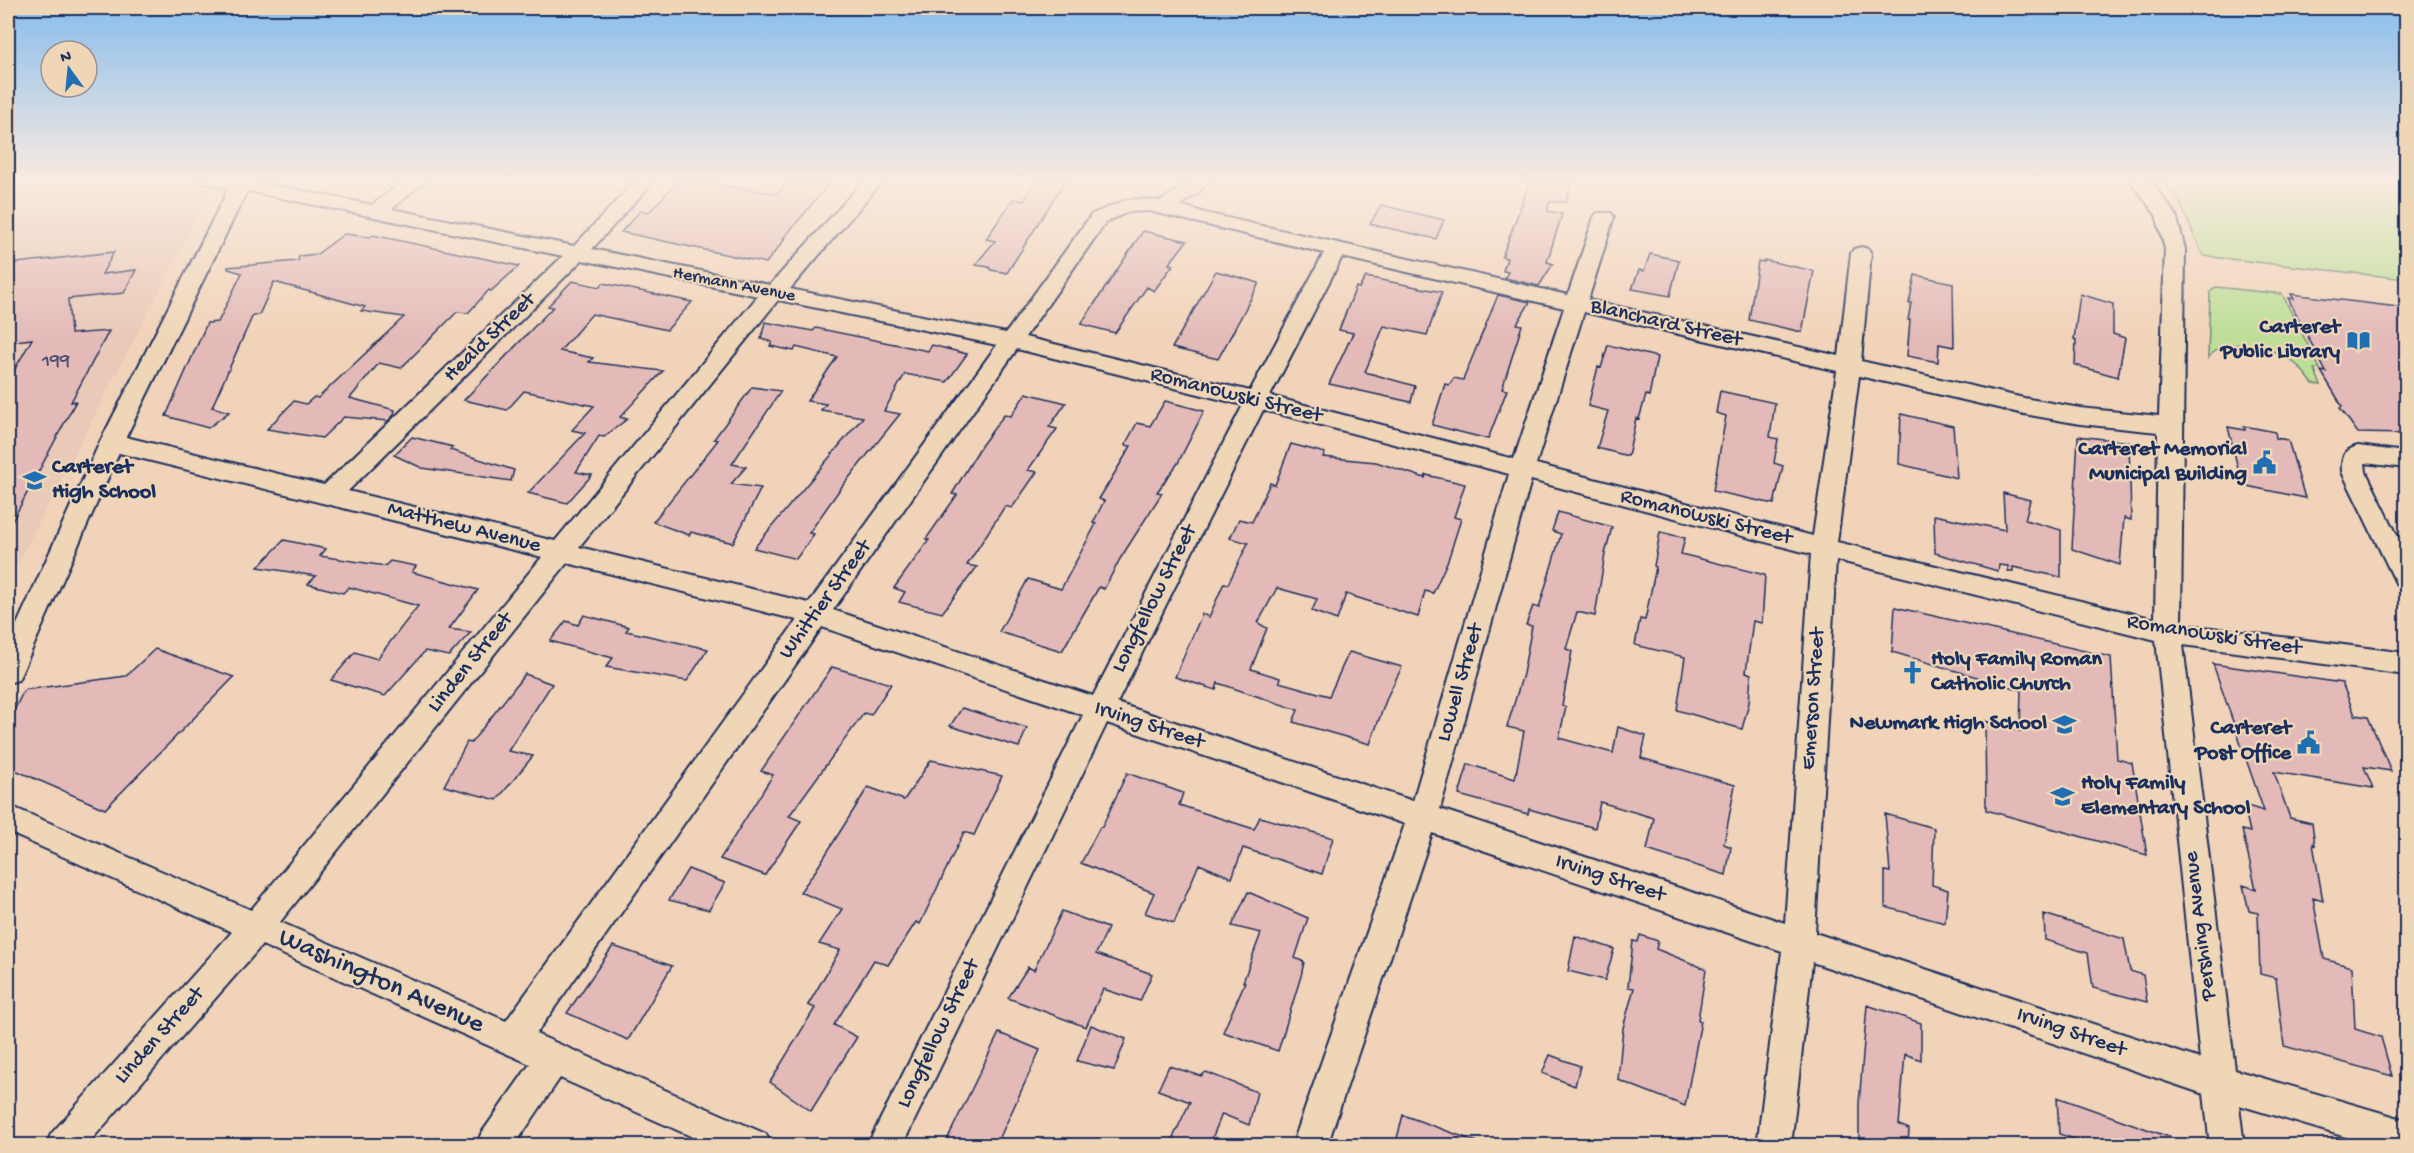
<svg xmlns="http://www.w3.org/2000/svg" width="2414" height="1153" font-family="'Gochi Hand',sans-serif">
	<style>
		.built { fill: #e9c9b7 }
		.green { fill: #bdde97; stroke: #6c867a; stroke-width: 1.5 }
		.building { fill: #e3bab8; stroke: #1b2f5e; stroke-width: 1.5 }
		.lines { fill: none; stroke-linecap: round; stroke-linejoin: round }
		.minor-casing { stroke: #1b2f5e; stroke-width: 4 }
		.minor { fill: #efd6b7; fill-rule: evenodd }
		.labels { text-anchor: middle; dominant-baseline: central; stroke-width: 4.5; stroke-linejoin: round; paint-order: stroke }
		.far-street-label { font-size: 18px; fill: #1b2f5e; stroke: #efd6b7 }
		.number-label { font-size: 20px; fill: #4d5274 }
		.street-label { font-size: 22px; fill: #1b2f5e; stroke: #efd6b7 }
		.poi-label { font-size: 22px; font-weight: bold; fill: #1b2f5e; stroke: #efd6b7; text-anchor: end }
		.near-street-label { font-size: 27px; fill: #1b2f5e; stroke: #efd6b7 }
	</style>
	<rect width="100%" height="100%" fill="#f1d3b9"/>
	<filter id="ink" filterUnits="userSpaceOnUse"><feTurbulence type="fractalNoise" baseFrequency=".0167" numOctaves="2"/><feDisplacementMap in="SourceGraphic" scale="12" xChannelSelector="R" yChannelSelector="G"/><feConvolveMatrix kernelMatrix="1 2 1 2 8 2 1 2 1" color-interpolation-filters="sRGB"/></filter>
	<g filter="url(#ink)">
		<path class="built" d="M8 178H155L211 191 8 582Z"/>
		<path class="green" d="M2160 178H2406V279L2203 256 2180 203Z
			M2216 287 2282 294 2320 369H2314L2321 385 2313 384C2308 378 2303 371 2298 366 2277 347 2227 333 2208 358L2210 292Z"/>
		<path class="building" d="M681 178H720L714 184 778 194 790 178H834L783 239H785L766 263 621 232 641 210 649 212Z
			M1038 178H1067L1007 273 991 270 989 267 975 265 995 241 986 239 1013 199 1024 201Z
			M1526 178H1573L1566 202H1549L1548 211 1562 214 1547 262 1553 264 1539 286 1505 278 1508 272 1503 271 1507 258 1502 257 1528 187Z
			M1381 205 1444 220 1436 239 1370 224Z
			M1143 231 1187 241 1169 264 1173 265 1154 291 1147 287 1115 333 1081 324Z
			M344 234 370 237 373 235 519 266 491 291 489 290 468 313 457 312 401 368 379 363 350 398 395 410 394 415 388 421 344 417 322 438 267 429 294 401 306 404 314 397 318 398 404 317 361 311 365 307 274 282 259 315H253L212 407 229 412 208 428 166 416 207 323 218 322 242 273 228 269V267L298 261 299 256 317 254Z
			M114 252 102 274 136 270 124 293 68 299 71 334 109 331 71 402 76 401 8 529V381L32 339 8 342V264Z
			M1650 254 1679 260 1670 296 1632 289 1639 270 1644 271Z
			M1764 260 1814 271 1802 332 1749 320 1758 261 1764 262Z
			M1216 271 1259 283 1233 332 1218 359 1172 348Z
			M1915 275 1953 283 1954 347 1939 344 1938 362 1907 356 1910 320H1908L1911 303H1909Z
			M1366 277 1442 292 1427 335 1384 326 1365 372 1415 386 1411 402 1329 384 1353 333 1339 330 1356 287 1359 288Z
			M572 281 600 287 603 283 692 302 667 330 592 314 560 351 593 358 589 362 663 371 620 417 627 419 604 437 599 436 576 472 592 475 567 503 528 493 585 433 572 430 594 406 524 391 507 410 464 400 553 307 548 306Z
			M2080 294 2113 304V334L2125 338 2118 377 2075 365 2076 340 2074 339Z
			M2291 294 2406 308V434L2358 433 2340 408 2342 406 2321 371 2326 372 2288 298 2294 299Z
			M1498 295 1530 302 1517 324 1522 325 1502 389 1507 390 1488 439 1432 425 1445 384 1449 385 1454 378 1463 380Z
			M765 322 813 331 816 328 928 351 932 345 967 354 947 382 905 374 884 411 900 414 840 489 809 533 814 534 796 559 754 548 863 417 821 410 826 404 807 401 837 357 796 347 794 351 770 346 772 342 761 339Z
			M1608 345 1657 357 1649 396 1646 395 1639 419 1636 418 1628 456 1597 448 1608 411 1588 406 1598 367 1601 368Z
			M752 387 781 391 732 464 746 467 731 484 761 488 733 543 691 532 689 535 653 522 718 440 714 439Z
			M1720 391 1775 403 1770 437 1778 439 1774 463 1783 466 1774 504 1713 491 1726 416 1716 413Z
			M1026 393 1066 403 1049 427 1057 429 1028 470 1037 472 1012 508 1005 506 967 565 977 567 942 613 899 602 905 592 894 588 929 540 926 539 957 495 952 494 981 446 1004 415 1011 416Z
			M1165 401 1204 411 1178 463 1157 492 1162 493 1120 559 1104 589 1099 587 1062 651 999 632 1028 579 1061 589 1096 524 1093 523 1104 501 1099 499 1131 446 1125 445 1137 423 1150 426Z
			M1901 414 1953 426 1957 478 1899 464Z
			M2244 426 2275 432 2276 438 2288 440 2305 498 2242 485 2228 427 2245 430Z
			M2078 436 2129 442 2131 520 2124 518 2120 565 2072 549Z
			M412 437 453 447 450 450 514 470 511 481 422 468 394 455Z
			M1291 444 1325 453 1323 457 1376 462 1425 478 1426 475 1465 484 1454 517 1461 519 1448 560 1433 593 1425 591 1418 617 1346 594 1337 620 1312 611 1317 599 1277 588 1258 623 1267 628 1251 669 1280 678 1279 682 1329 696 1349 652 1402 667 1388 695 1370 744 1293 722 1298 710 1218 683 1216 690 1175 677 1202 614 1209 617 1224 583 1228 584 1248 543 1230 538 1239 519 1252 522 1270 483 1275 485Z
			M2003 493 2030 500 2025 520 2061 530V577L2013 567V571H2008V566L1999 565 1998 571 1935 553 1934 515 2005 530Z
			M1558 512 1612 527 1605 554 1595 616 1577 612 1566 649 1572 651 1562 706 1566 707 1559 738 1613 753 1618 727 1646 736 1641 758 1735 785 1724 844 1731 847 1726 875 1647 850 1654 818 1600 802 1595 828 1529 809 1528 814 1459 795 1468 764 1515 779 1524 731 1507 727 1523 674 1532 626 1526 625 1533 606 1539 608 1561 534 1552 531Z
			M1660 532 1685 538 1681 554 1765 575 1762 623 1753 621 1746 672 1751 674 1749 703 1742 729 1677 710 1685 657 1635 645 1640 619 1645 620 1656 567 1654 566Z
			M284 540 326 549 320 556 385 566 390 561 416 566 412 572 478 590 449 629 471 632 449 656 425 651 385 696 331 680 355 652 377 659 418 606 349 587 343 593 308 584 316 576 258 567Z
			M1895 607 2111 657 2117 759 2132 763 2147 855 1986 810 1985 721 2020 731 2021 690 1892 652Z
			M584 615 629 627 626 631 708 649 687 681 606 667 613 658 550 641 566 621 578 625Z
			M155 649 234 677 105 809 8 767V723L24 690 126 676Z
			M2213 664 2342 683 2355 715 2368 717 2391 771 2364 767 2373 788 2274 772 2290 818 2312 823 2315 845 2313 844 2323 901 2313 898 2324 959 2352 967 2355 1029 2381 1037 2392 1076 2284 1046 2276 978 2260 974 2258 913 2249 911 2243 885 2256 889 2242 830 2250 832 2244 805 2264 811Z
			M832 667 891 684 871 715 864 713 789 816 801 821 765 875 720 859 773 775 761 771Z
			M525 674 552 684 508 751 533 756 497 800 444 786 467 742 471 743Z
			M962 708 1027 728 1019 747 950 726Z
			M931 760 1002 776 974 835 964 832 920 924 916 922 888 965 874 960 834 1025 857 1037 811 1111 770 1082 815 1008 808 1005 840 950 819 944 842 909 800 892 816 870 868 787 904 800Z
			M1127 773 1183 793 1179 805 1254 829 1260 817 1333 838 1322 874 1243 848 1232 878 1199 864 1174 923 1145 913 1154 893 1081 863 1100 827H1102Z
			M1885 814 1934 828 1932 885 1948 890 1945 923 1885 907V871L1890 872Z
			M688 869 725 883 709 910 669 900Z
			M1248 892 1308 918 1295 958 1304 962 1301 976 1278 1051 1223 1032 1245 982H1243L1261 933 1232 926Z
			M1062 911 1108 928 1096 954 1152 974 1140 1001 1103 989 1086 1027 1008 998 1028 967 1034 970Z
			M2044 914 2124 939 2130 971 2143 975 2147 1002 2093 988 2088 953 2045 940Z
			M1640 935 1658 941 1656 949 1706 969 1698 1020 1701 1021 1685 1106 1618 1080 1623 1028 1634 988 1628 987 1633 941 1638 942Z
			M1575 936 1614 949 1605 980 1568 971Z
			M613 946 672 966 628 1040 567 1013Z
			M1867 1005 1921 1023V1060L1905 1054 1899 1125 1909 1129 1908 1146H1859V1104Z
			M1091 1025 1126 1039 1114 1070 1077 1061Z
			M999 1033 1040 1050 996 1146H944Z
			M1550 1055 1580 1066 1575 1086 1542 1073Z
			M1169 1066 1201 1076 1206 1072 1257 1092 1249 1125 1222 1114 1209 1146H1169L1190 1102 1158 1090Z
			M2057 1097 2186 1143 2185 1146H2096L2059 1134Z
			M1403 1115 1480 1143 1479 1146H1395Z"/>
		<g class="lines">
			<defs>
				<path id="minor" d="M200 178H253L252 181 372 205 408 178H428L392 209 574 246 638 178H657L592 249 770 285 866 178H885L790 289 1006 333 1092 214 1124 201 1137 199 1161 201 1184 185 1190 178H1210L1198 193 1180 205 1205 213 1568 295 1594 217 1597 213H1611L1614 217 1588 300 1839 356 1851 253 1854 249 1861 247 1868 249 1871 253 1861 361 2024 398 2080 408 2159 416 2165 249 2156 215 2128 178H2148L2176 215 2185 249 2181 624 2406 653V675L2183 645 2235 1070 2406 1120V1146H2376L2239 1105 2244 1146H2210L2204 1094 1812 962 1791 1146H1757L1782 951 1432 833 1327 1146H1292L1405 824 1107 723 902 1146H867L1083 715 822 627 536 1034 766 1134 771 1146H713L560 1078 514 1146H476L481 1134 530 1064 262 945 86 1146H46L51 1134 232 932 8 832V805L251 910 542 557 119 453 22 672 18 680 8 683V644L99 444 229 188 202 182ZM247 191 563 256 324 485 126 437ZM1149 211 1324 253 1250 391 1025 337 1106 222 1128 212ZM1342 257 1564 308 1514 459 1270 396ZM582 260 758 296 555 541 348 491ZM778 300 997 345 809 603 579 547ZM1584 312 1837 371 1813 536 1536 464ZM1017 349 1243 405 1093 696 833 610ZM1859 376 2024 414 2080 424 2158 432 2155 619 1837 542ZM1263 410 1509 474 1413 801 1117 703ZM1531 480 1811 554 1785 923 1440 809ZM1836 560 2156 640 2200 1059 1815 933ZM567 563 797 620 506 1021 280 922Z
					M2358 446 2406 452V468L2365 463 2366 472 2406 553V588L2397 585 2342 472C2341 458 2343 450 2358 446Z"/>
			</defs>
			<use href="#minor" class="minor-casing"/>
			<use href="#minor" class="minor"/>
		</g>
	</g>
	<linearGradient id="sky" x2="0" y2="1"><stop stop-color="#88bded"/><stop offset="0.53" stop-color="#f9ebe0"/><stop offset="1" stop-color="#f9ebe0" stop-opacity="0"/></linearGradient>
	<rect width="2414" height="339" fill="url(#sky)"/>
	<defs>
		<symbol id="library-bare" viewBox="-9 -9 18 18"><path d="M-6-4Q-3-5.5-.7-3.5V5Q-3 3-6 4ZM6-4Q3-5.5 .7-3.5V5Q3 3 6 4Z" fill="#1f6fb2" stroke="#efd6b7" stroke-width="2.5" paint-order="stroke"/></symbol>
		<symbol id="civic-bare" viewBox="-9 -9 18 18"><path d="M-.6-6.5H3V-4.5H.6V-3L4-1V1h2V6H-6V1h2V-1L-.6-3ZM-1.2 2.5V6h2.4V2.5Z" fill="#1f6fb2" stroke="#efd6b7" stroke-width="2.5" paint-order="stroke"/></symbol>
		<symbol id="school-bare" viewBox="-9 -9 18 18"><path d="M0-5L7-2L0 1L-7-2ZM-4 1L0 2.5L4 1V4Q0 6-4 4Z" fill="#1f6fb2" stroke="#efd6b7" stroke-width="2.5" paint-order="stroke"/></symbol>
		<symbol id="church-bare" viewBox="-9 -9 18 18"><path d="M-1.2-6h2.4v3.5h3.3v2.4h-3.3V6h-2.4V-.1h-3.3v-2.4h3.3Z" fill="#1f6fb2" stroke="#efd6b7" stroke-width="2.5" paint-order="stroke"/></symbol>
	</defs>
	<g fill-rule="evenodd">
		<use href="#library-bare" x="2342" y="324" width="33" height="33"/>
		<use href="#civic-bare" x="2248" y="446" width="33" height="33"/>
		<use href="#school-bare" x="18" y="464" width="33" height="33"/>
		<use href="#church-bare" x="1896" y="656" width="33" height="33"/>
		<use href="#school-bare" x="2048" y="708" width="33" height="33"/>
		<use href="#civic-bare" x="2292" y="726" width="33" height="33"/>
		<use href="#school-bare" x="2046" y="780" width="33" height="33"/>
	</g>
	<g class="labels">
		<g class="far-street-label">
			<text transform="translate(734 285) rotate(11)">Hermann Avenue</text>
		</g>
		<g class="number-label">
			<text x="56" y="362">199</text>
		</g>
		<g class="street-label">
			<text transform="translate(1666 324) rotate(13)">Blanchard Street</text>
			<text transform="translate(490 338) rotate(-44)">Heald Street</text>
			<text transform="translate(1236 396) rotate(14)">Romanowski Street</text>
			<text transform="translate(1706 518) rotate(14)">Romanowski Street</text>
			<text transform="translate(464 528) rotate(14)">Matthew Avenue</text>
			<text transform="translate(1155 599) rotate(-63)">Longfellow Street</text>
			<text transform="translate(826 600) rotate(-54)">Whittier Street</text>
			<text transform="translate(2214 636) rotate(9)">Romanowski Street</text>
			<text transform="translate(471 663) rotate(-51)">Linden Street</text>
			<text transform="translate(1461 683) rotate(-74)">Lowell Street</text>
			<text transform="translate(1814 699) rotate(-86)">Emerson Street</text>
			<text transform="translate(1149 726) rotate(18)">Irving Street</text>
			<text transform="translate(1610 879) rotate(18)">Irving Street</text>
			<text transform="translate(2201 926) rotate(-97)">Pershing Avenue</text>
			<text transform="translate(2071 1033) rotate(19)">Irving Street</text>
			<text transform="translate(939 1034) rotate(-64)">Longfellow Street</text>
			<text transform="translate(160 1036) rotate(-48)">Linden Street</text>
		</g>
		<g class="poi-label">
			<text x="2340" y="328">Carteret<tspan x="2340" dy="25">Public Library</tspan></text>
			<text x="2247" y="450">Carteret Memorial<tspan x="2247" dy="25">Municipal Building</tspan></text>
			<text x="52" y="468" text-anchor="start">Carteret<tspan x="52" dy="25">High School</tspan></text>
			<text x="1931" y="660" text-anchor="start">Holy Family Roman<tspan x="1931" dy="25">Catholic Church</tspan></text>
			<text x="2047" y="724">Newmark High School</text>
			<text x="2291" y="729">Carteret<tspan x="2291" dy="25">Post Office</tspan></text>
			<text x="2081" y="784" text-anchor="start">Holy Family<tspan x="2081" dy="25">Elementary School</tspan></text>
		</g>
		<g class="near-street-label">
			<text transform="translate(381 982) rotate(24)">Washington Avenue</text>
		</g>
	</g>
	<rect width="2414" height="1153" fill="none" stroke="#efd6b7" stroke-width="30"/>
	<rect x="15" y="15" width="2384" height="1123" fill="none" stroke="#1b2f5e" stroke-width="2" filter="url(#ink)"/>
	<g transform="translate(69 69) rotate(345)"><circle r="28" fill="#efd6b7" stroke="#9a9393" stroke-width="1.5"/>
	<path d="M0-4.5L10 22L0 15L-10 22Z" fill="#1f6fb2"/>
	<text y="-9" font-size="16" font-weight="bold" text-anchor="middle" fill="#1b2f5e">N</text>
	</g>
</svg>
